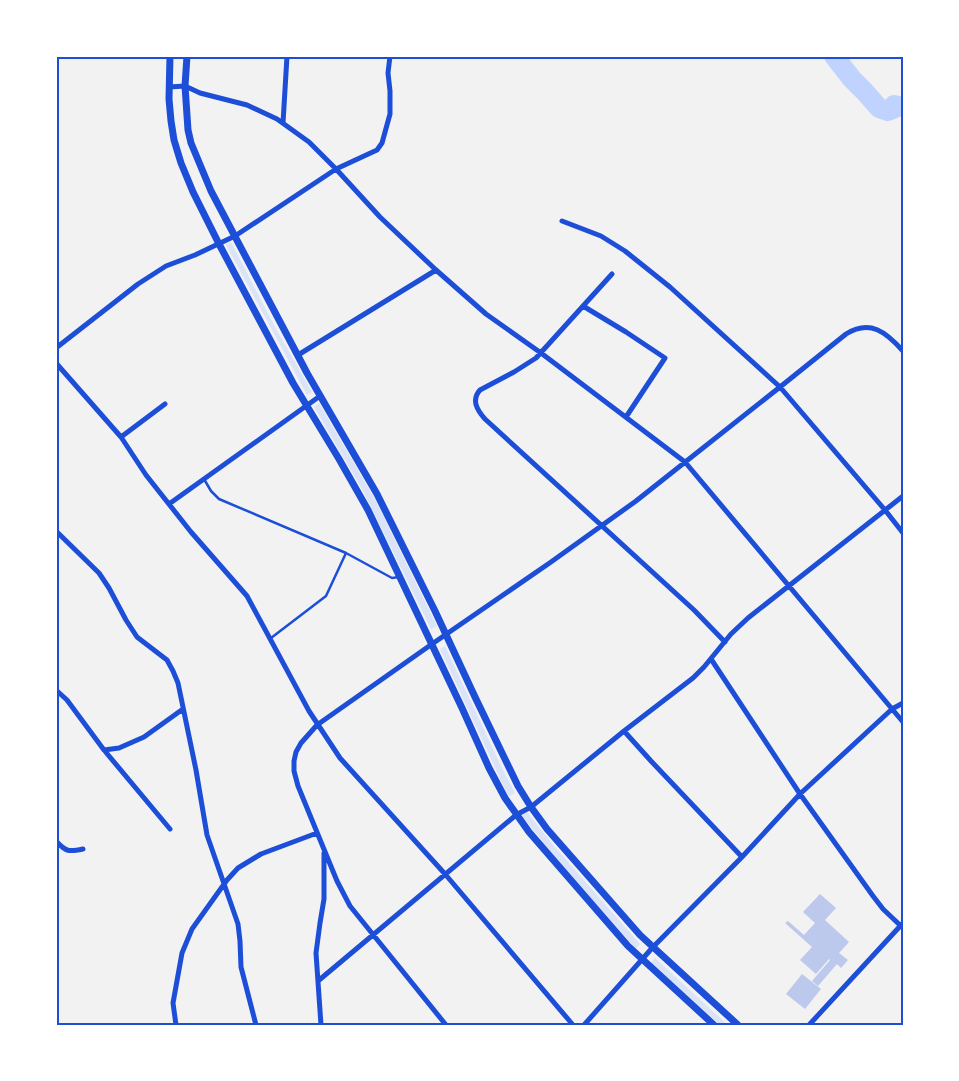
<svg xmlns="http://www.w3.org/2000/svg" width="959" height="1081" font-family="'Space Grotesk',sans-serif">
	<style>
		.green { fill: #dbe4f7 }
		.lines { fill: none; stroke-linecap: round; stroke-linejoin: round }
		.river { stroke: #bfd3fe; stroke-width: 20 }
		.building { fill: #bdc9ec }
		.service { stroke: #1d4ed8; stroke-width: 2.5 }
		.minor { stroke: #1d4ed8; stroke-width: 5 }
		.secondary { stroke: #1d4ed8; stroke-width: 7 }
		.neatline { fill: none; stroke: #1d4ed8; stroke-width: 2 }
	</style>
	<rect width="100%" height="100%" fill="#f2f2f2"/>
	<path class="green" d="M231 242 274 325 312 392 307 395 226 245Z
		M319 403 376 501 437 626 431 629 363 491 314 407Z
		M445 646 502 768 515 793 509 796 502 783 440 649Z
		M527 812 555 847 640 944 636 949C597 905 558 862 522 816Z
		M655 958 728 1025H720L651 963Z"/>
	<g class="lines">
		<path class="river" d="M834 56 852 79 865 92 879 108 888 111 893 109 894 105 903 107"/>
	</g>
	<path class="building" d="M820 894 836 908 825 920 849 942 839 953 848 960 841 968 837 964 818 986 812 981 830 960 829 959 816 974 800 960 812 947 785 923 788 921 804 935 815 923 803 912Z
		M802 974 821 989 805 1009 786 994Z"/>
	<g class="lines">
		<path class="service" d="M204 479 211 491 219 499 346 553 392 578 399 577
			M271 638 326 596 346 553"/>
		<path class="minor" d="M169 87 185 86 200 93 247 105 277 119 309 142 336 169 380 217 436 270 486 314 541 353 685 462 903 722
			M283 123 287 56
			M562 221 601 236 625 251 670 287 780 387 885 510 903 533
			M612 274 536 358 514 372 480 390C471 400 477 410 485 419L694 610 725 642
			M583 306 626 332 665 358 626 417
			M56 348 138 284 166 266 195 255 235 236 336 169 377 150 382 143 390 114V91L388 73 390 56
			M298 355 436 270
			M56 363 121 437 146 475 191 532 247 596 309 711 340 758 445 874 573 1025
			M121 437 165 404
			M169 504 320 396
			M56 531 99 573 109 588 126 620 137 637 167 660 173 671 178 683 196 770 207 835 238 924 240 941 241 967 256 1025
			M711 659 800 794 873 896 883 909 903 928
			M56 690 67 700 104 750 170 829
			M624 731 651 761 742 857
			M104 750 119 748 144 737 183 709
			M56 841C66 852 69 852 83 849
			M318 981 516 815 531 807 624 731 693 678 704 667 731 634 748 618 903 496
			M176 1025 173 1003 182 953 192 929 227 880 238 868 261 854 317 833
			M321 1025 316 953 320 923 324 899V853
			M446 1025 350 906 337 881 298 786 294 771V761L296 752 301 743 317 725 432 644 551 562 636 501 780 387 846 334C870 319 886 332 903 351
			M584 1025 653 947 742 857 800 794 892 709 903 703
			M809 1025 903 923"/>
		<path class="secondary" d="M170 56 169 99 171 121 174 140 181 163 193 192 219 244 293 383 339 459 368 510 462 708 489 768 505 798 529 832 628 946 714 1025
			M187 56 185 86 188 130 191 143 211 191 307 373 377 494 435 611 475 697 518 786 531 807 547 829 640 935 738 1025"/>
	</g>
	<rect width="959" height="1081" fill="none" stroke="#ffffff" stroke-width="115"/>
	<rect x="58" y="58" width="844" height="966" class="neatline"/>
</svg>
